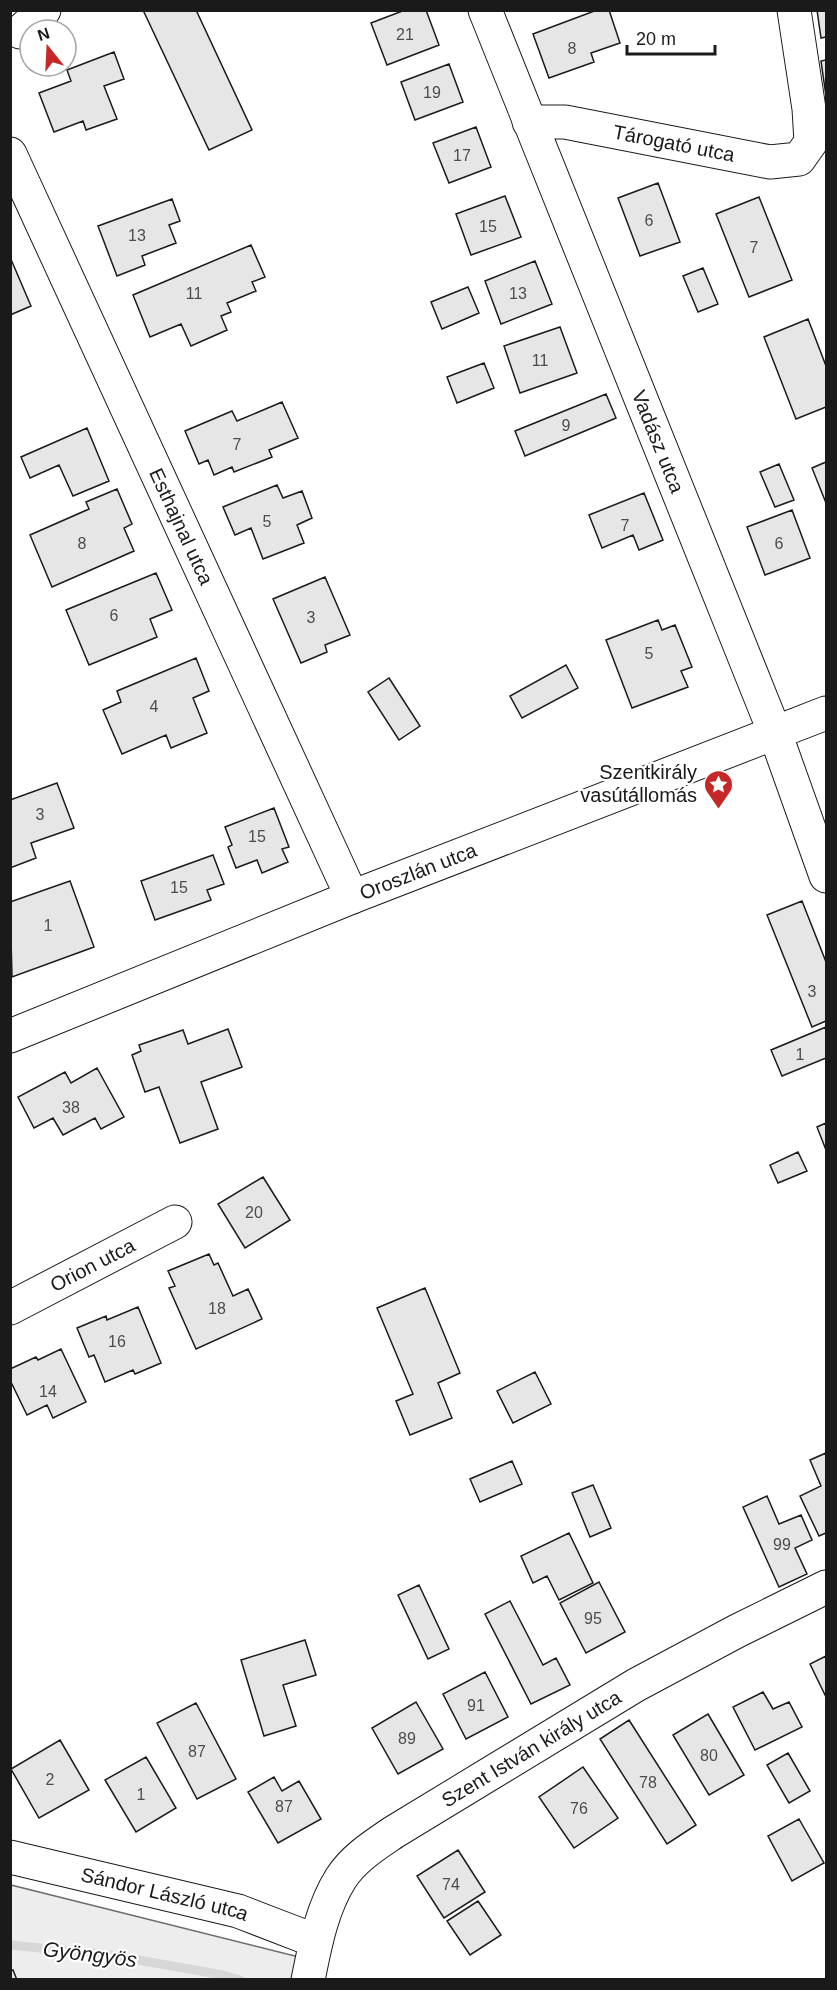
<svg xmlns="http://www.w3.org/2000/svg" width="837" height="1990" font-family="Arial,sans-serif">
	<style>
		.built { fill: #ededed; stroke: #6a6a6a; stroke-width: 1.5 }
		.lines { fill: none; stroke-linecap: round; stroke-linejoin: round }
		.stream { stroke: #d7d7d7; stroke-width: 9 }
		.building { fill: #e6e6e6; stroke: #1a1a1a; stroke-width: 1.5 }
		.minor-casing { stroke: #1a1a1a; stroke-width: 35 }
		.minor { stroke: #fff; stroke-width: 33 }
		.labels { text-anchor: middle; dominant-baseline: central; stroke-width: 4.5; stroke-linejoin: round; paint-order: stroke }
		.number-label { font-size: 16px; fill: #4d4d4d }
		.street-label { font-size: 20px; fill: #1a1a1a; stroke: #fff }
		.poi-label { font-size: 20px; fill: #1a1a1a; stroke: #fff; text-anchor: end }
		.water-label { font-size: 21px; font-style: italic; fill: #1a1a1a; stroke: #fff }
	</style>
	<rect width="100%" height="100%" fill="#fff"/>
	<path class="built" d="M11 1885 299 1957 292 1979 11 1980Z"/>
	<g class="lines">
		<path class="stream" d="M10 1945 110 1955 223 1975 240 1980"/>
	</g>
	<path class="building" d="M143 10H196L252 130 209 150Z
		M405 10H426L439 45 387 65 371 23Z
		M597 10H609L620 43 591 53 594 62 549 78 533 34Z
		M817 10H826V37L821 38Z
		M114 52 124 79 104 86 117 119 86 130 83 121 54 132 39 93 71 81 67 70Z
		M826 60V96L821 61Z
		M449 64 463 102 415 120 401 82Z
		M476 127 491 167 449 183 433 143Z
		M658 183 680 242 640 256 618 198Z
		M505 196 521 237 471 255 456 214Z
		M759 197 792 280 749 297 716 214Z
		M172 199 180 221 169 225 176 243 142 256 145 265 117 276 98 226Z
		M251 245 265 277 252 282 256 291 227 303 231 312 221 316 227 330 191 346 181 324 150 337 133 295Z
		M10 257 31 306 10 315Z
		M535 261 552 304 501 324 485 281Z
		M703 268 718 304 698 312 683 276Z
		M468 287 479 313 442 329 431 302Z
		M808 319 826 366V407L796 419 764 337Z
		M560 327 577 373 520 393 504 346Z
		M484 363 494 388 457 403 447 377Z
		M606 394 616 418 525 456 515 431Z
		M282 402 298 438 269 450 272 457 234 472 232 467 214 475 208 460 199 464 185 431 232 411 237 421Z
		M87 428 109 481 73 496 59 465 30 478 21 457Z
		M826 462V503L812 468Z
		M779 464 794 500 775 507 760 472Z
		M277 485 283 498 302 491 312 518 297 525 304 543 263 559 251 528 235 535 223 507Z
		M117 489 132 524 124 528 134 551 52 587 30 535 89 509 86 502Z
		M644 493 663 540 639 550 633 535 602 548 589 515Z
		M792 510 810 558 765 575 747 527Z
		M156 573 172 610 150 619 157 637 89 665 66 610Z
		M325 577 350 635 325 645 327 652 301 663 273 599Z
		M658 620 662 630 675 625 692 667 681 671 688 687 632 708 606 640Z
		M196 658 209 691 193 698 207 733 171 748 166 735 122 754 103 710 121 702 117 691Z
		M566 665 578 688 522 718 510 696Z
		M389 678 420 726 399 740 368 692Z
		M57 783 74 828 31 843 36 858 10 868V800Z
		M274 808 289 847 282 849 288 862 262 873 257 860 236 868 228 847 232 845 225 827Z
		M213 855 224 884 207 890 211 900 155 920 141 881Z
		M70 881 94 947 12 977 10 902Z
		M802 901 826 962V1021L812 1027 767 915Z
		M826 1027V1058L782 1076 771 1050Z
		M228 1029 242 1067 201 1082 218 1129 180 1143 159 1087 145 1092 132 1055 141 1051 139 1045 183 1030 188 1044Z
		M97 1068 124 1117 101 1129 95 1118 63 1135 53 1118 34 1128 18 1097 65 1072 71 1083Z
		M826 1123V1150L817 1127Z
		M798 1152 807 1171 778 1183 770 1165Z
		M263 1177 290 1220 245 1248 218 1204Z
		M209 1254 214 1265 218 1263 233 1296 248 1289 262 1319 196 1349 169 1288 175 1286 168 1271Z
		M425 1288 460 1373 438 1383 452 1418 410 1435 396 1401 413 1394 377 1308Z
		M138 1307 161 1363 135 1374 133 1370 105 1382 94 1355 89 1357 77 1328 106 1316 107 1320Z
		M61 1349 86 1402 53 1418 47 1405 27 1415 10 1380V1369L36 1357 38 1360Z
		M535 1372 551 1404 513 1423 497 1391Z
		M826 1453V1533L819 1536 800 1496 821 1486 810 1460Z
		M512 1461 522 1484 480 1502 470 1479Z
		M593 1485 611 1528 590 1537 572 1493Z
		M767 1496 779 1524 801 1515 812 1540 795 1548 807 1574 779 1587 743 1507Z
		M569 1533 593 1583 559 1600 547 1576 533 1583 521 1556Z
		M599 1582 625 1632 586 1653 560 1603Z
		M419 1585 449 1649 428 1659 398 1595Z
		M510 1601 543 1665 556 1658 570 1685 531 1704 485 1614Z
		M305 1640 316 1675 283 1685 296 1726 264 1736 241 1660Z
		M826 1656V1697L810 1664Z
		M485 1672 508 1717 466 1739 443 1694Z
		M763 1692 773 1709 789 1702 802 1727 755 1750 733 1707Z
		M416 1702 443 1749 398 1774 372 1728Z
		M196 1703 236 1779 197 1799 157 1723Z
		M708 1714 744 1775 709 1795 673 1735Z
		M629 1720 696 1825 667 1844 600 1739Z
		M60 1740 89 1790 39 1818 11 1769Z
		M788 1753 810 1791 789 1803 767 1765Z
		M146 1757 176 1808 136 1832 105 1780Z
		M583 1767 618 1818 574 1848 539 1797Z
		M274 1777 282 1791 299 1781 321 1819 278 1843 248 1792Z
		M799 1819 824 1863 792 1881 768 1836Z
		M458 1850 485 1892 444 1918 417 1876Z
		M478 1901 501 1935 470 1955 447 1921Z
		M13 1970 17 1980H10V1971Z"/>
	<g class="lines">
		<defs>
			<g id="minor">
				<path id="s1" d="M485 10 775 733 826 876"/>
				<path d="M20 32 44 10"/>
				<path id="s2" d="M529 122H565L770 162 799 159 811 142 809 109 794 10"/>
				<path id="s3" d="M10 154 352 897"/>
				<path id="s4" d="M10 1036 352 897 826 713"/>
				<path id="s5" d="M10 1308 175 1222"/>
				<path id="s6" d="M10 1857 238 1911 316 1941"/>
				<path id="s7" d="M308 1980C315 1945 322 1908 341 1878 354 1858 375 1845 394 1832L636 1685 737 1631 826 1587"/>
			</g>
		</defs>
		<use href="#minor" class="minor-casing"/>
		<use href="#minor" class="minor"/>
	</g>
	<defs>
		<symbol id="sight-pin" viewBox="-11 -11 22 30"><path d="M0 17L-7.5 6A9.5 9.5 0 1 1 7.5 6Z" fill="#c62828" stroke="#fff"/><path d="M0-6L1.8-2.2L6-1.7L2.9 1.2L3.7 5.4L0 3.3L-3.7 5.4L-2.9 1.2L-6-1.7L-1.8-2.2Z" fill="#fff"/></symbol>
	</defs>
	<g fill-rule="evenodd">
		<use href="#sight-pin" x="702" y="768" width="33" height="45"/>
	</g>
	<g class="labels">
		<g class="number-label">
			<text x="405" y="34">21</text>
			<text x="572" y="48">8</text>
			<text x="432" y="92">19</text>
			<text x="462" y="155">17</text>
			<text x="649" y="220">6</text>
			<text x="488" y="226">15</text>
			<text x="137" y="235">13</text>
			<text x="754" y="247">7</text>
			<text x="194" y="293">11</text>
			<text x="518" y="293">13</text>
			<text x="540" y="360">11</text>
			<text x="566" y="425">9</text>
			<text x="237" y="444">7</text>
			<text x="267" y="521">5</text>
			<text x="625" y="525">7</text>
			<text x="82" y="543">8</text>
			<text x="779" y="543">6</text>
			<text x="114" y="615">6</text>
			<text x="311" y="617">3</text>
			<text x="649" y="653">5</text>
			<text x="154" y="706">4</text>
			<text x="40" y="814">3</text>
			<text x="257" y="836">15</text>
			<text x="179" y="887">15</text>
			<text x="48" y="925">1</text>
			<text x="812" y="991">3</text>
			<text x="800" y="1054">1</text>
			<text x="71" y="1107">38</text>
			<text x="254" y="1212">20</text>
			<text x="217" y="1308">18</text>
			<text x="117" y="1341">16</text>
			<text x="48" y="1391">14</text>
			<text x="782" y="1544">99</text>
			<text x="593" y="1618">95</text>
			<text x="476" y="1705">91</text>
			<text x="407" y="1738">89</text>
			<text x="197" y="1751">87</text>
			<text x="709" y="1755">80</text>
			<text x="50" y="1779">2</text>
			<text x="648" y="1782">78</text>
			<text x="141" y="1794">1</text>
			<text x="284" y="1806">87</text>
			<text x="579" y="1808">76</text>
			<text x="451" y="1884">74</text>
		</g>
		<g class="street-label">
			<text stroke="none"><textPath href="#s2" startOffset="147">Tárogató utca</textPath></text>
			<text stroke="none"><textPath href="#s1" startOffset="465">Vadász utca</textPath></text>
			<text stroke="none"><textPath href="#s3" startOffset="410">Esthajnal utca</textPath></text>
			<text stroke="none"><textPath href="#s4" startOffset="440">Oroszlán utca</textPath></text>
			<text stroke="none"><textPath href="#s5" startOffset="93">Orion utca</textPath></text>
			<text stroke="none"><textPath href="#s7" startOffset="339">Szent István király utca</textPath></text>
			<text stroke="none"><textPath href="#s6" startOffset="159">Sándor László utca</textPath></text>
		</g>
		<g class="poi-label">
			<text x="697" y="772">Szentkirály<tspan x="697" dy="23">vasútállomás</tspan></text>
		</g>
		<g class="water-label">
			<text transform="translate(90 1954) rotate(7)">Gyöngyös</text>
		</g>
	</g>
	<rect width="837" height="1990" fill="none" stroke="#1a1a1a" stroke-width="24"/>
	<g transform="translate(48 48) rotate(342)"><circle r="28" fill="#ffffff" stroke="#a3a3a3" stroke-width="1.5"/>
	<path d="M0-4.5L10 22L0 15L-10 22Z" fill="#c62828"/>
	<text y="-9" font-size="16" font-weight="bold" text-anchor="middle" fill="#1a1a1a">N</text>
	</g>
	<path d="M627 45v9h88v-9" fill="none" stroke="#1a1a1a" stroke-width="3"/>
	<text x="636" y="45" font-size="18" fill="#1a1a1a" stroke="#ffffff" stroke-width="4.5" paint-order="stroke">20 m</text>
</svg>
